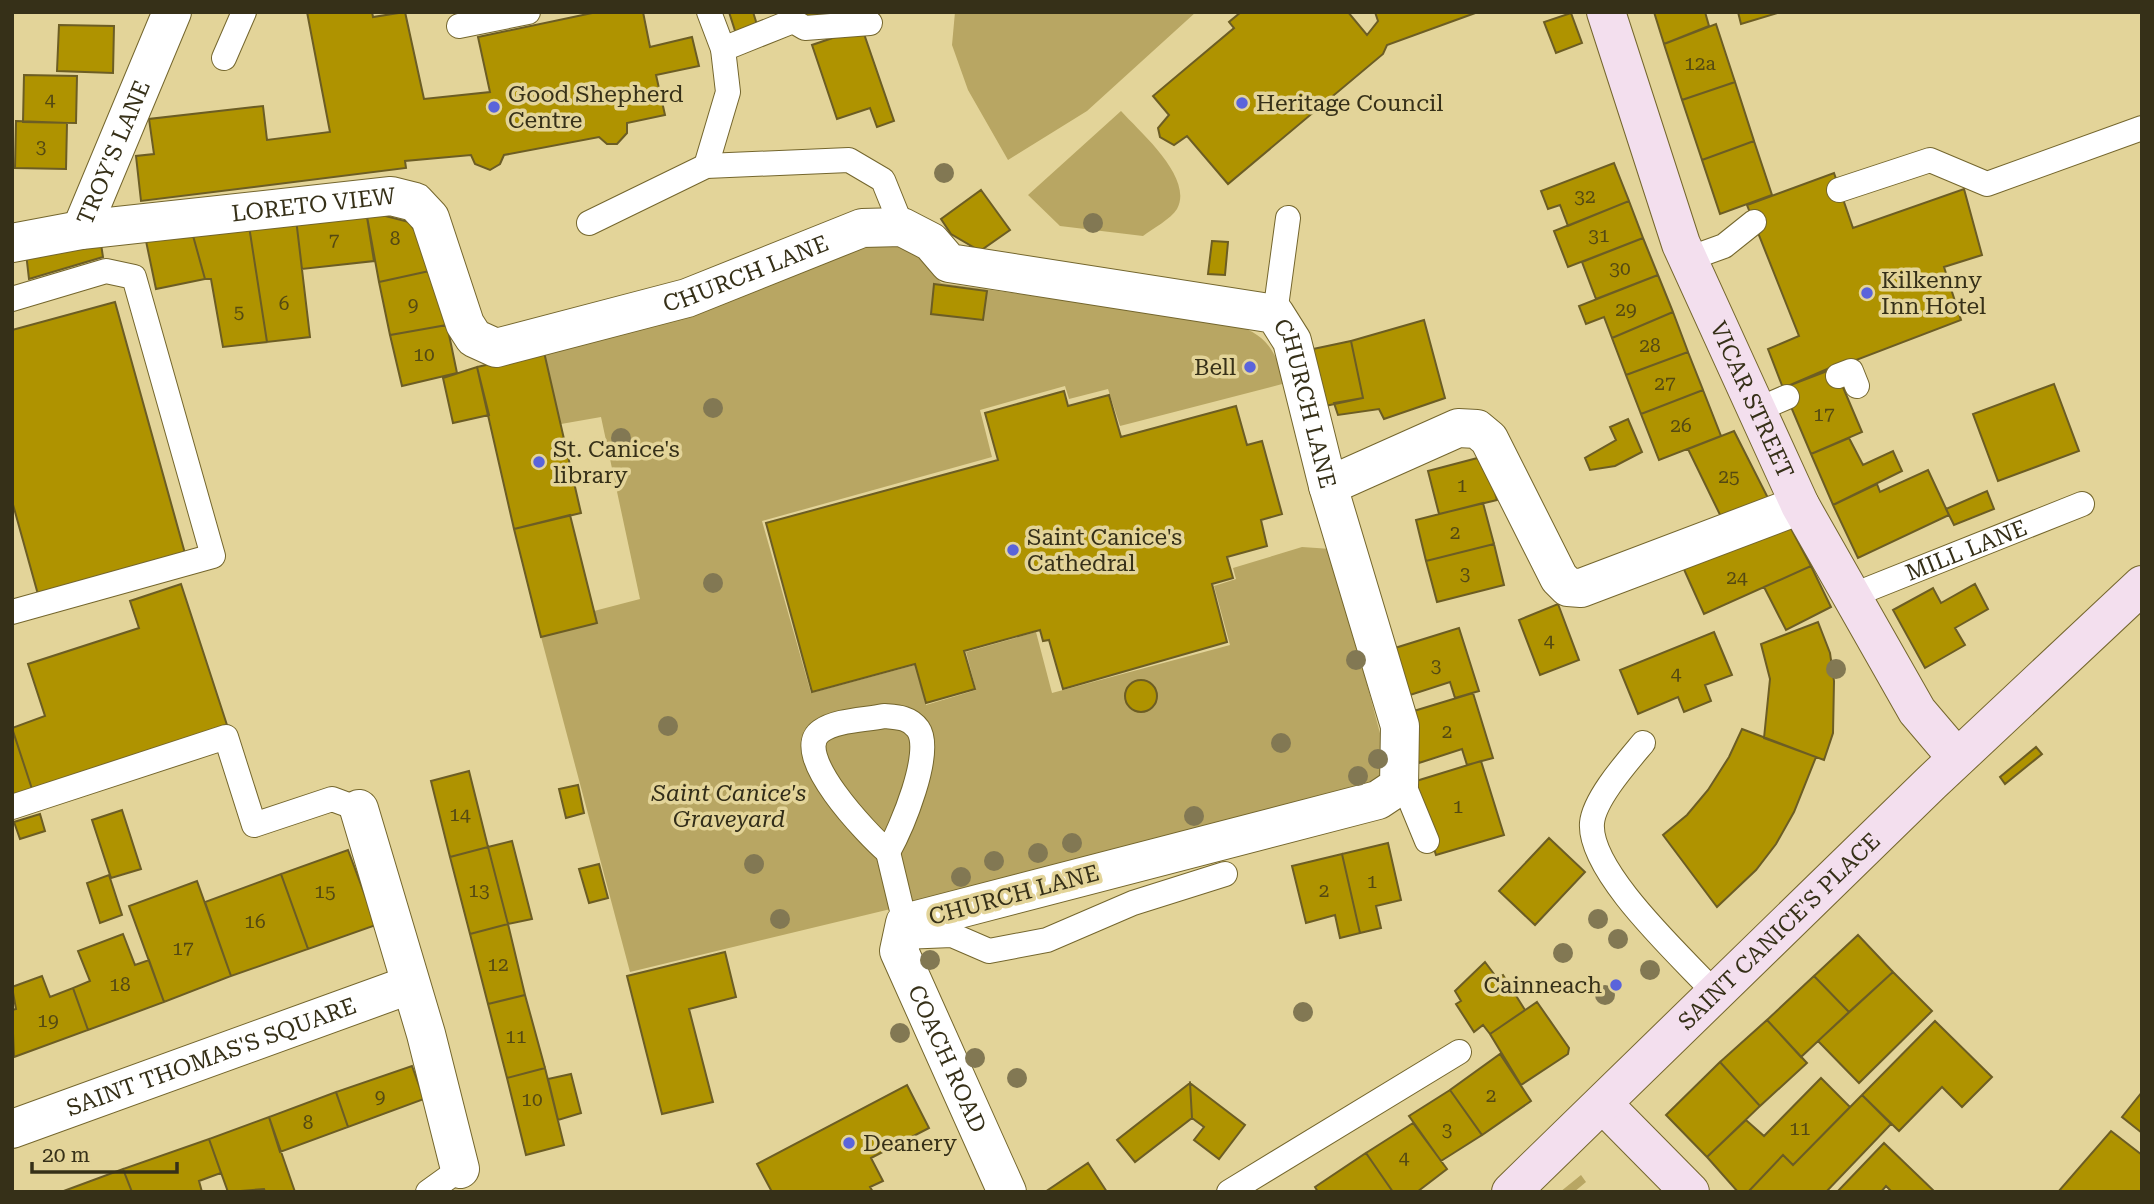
<svg xmlns="http://www.w3.org/2000/svg" width="2154" height="1204" font-family="'Roboto Serif',serif">
	<style>
		.green { fill: #b8a663 }
		.building { fill: #af9300; stroke: #6c5d24; stroke-width: 2 }
		.lines { fill: none; stroke-linecap: round; stroke-linejoin: round }
		.service-casing { stroke: #74662d; stroke-width: 26 }
		.minor-casing { stroke: #74662d; stroke-width: 40 }
		.secondary-casing { stroke: #74662d; stroke-width: 40 }
		.service { stroke: #fff; stroke-width: 24 }
		.minor { stroke: #fff; stroke-width: 38 }
		.secondary { stroke: #f3dfee; stroke-width: 38 }
		.tree { fill: #827853 }
		.poi-dot { fill: #5a64db; stroke: #e3d499; stroke-width: 2.5 }
		.labels { text-anchor: middle; dominant-baseline: central; stroke-width: 7; stroke-linejoin: round; paint-order: stroke }
		.number-label { font-size: 19px; fill: #544912 }
		.poi-label { font-size: 23px; fill: #363018; stroke: #e3d499; text-anchor: start }
		.street-label { font-size: 23px; fill: #363018; stroke: #e3d499 }
		.park-label { font-size: 23px; font-style: italic; fill: #322d19; stroke: #e3d499 }
	</style>
	<rect width="100%" height="100%" fill="#e3d499"/>
	<path class="green" d="M955 12H1196L1087 111 1008 160 968 90 952 45Z
		M1121 111C1141 133 1194 178 1177 209 1171 219 1152 229 1143 236L1060 226 1028 195Z
		M876 241 914 246 941 283 1233 324C1268 335 1274 350 1286 383L1120 426 1108 389 1069 399 1065 386 980 410 992 457 762 521 811 693 915 665 926 705 976 690 966 652 1036 632 1052 693 1230 645 1214 586 1236 579 1233 568 1302 547 1331 549 1389 767 1374 783 899 907 630 972 541 637 597 623 594 611 640 599 601 417 561 424 544 352Z
		M1581 1175 1586 1182 1574 1192H1560Z"/>
	<path class="building" d="M307 12H372L373 17 405 12 424 99 490 92 478 37 597 12H643L650 47 692 37 699 66 656 75 665 115 627 123V133L617 144H607L599 137 504 155 500 164 490 170 475 164 471 155 405 161 406 168 141 201 136 156 154 154 149 119 263 106 267 140 330 132Z
		M729 12H753L759 31 737 37Z
		M797 12H824L808 25Z
		M1241 12H1348L1367 35 1378 21 1375 12H1478L1387 45 1383 54 1228 184 1187 136 1174 145 1160 137 1158 128 1169 115 1153 96 1234 28 1229 22Z
		M1654 12H1705L1709 26 1664 44Z
		M1738 12H1781L1741 24Z
		M1571 13 1582 43 1556 53 1544 22Z
		M1716 24 1735 82 1682 100 1664 44Z
		M59 25 114 26 113 73 57 71Z
		M862 28 894 121 877 127 870 108 837 119 812 45Z
		M24 75 77 76 76 123 23 122Z
		M1735 82 1754 141 1702 160 1682 100Z
		M16 121 67 123 66 169 15 168Z
		M1754 141 1772 195 1720 214 1702 160Z
		M1614 163 1629 201 1568 226 1560 205 1548 209 1541 191Z
		M1834 173 1853 228 1964 189 1982 255 1944 267 1961 320 1783 388 1768 349 1799 336 1747 205Z
		M981 190 1010 230 980 251 951 234 941 219Z
		M1629 201 1643 238 1568 267 1554 231Z
		M366 211 374 261 302 269 296 219Z
		M366 211 409 222 430 253 434 270 379 282Z
		M296 219 310 337 267 342 249 226Z
		M249 226 267 342 223 347 211 279H205L192 232Z
		M192 232 205 279 156 289 146 241Z
		M1643 238 1658 275 1596 299 1582 262Z
		M1212 241 1228 242 1225 275 1208 274Z
		M101 244 103 257 29 279 26 253Z
		M434 270 447 325 390 335 379 282Z
		M1658 275 1673 312 1612 338 1604 317 1586 324 1579 306Z
		M934 284 987 291 983 320 931 314Z
		M115 302 186 557 39 598 12 501V330Z
		M1673 312 1688 352 1626 375 1612 338Z
		M1424 320 1445 398 1384 419 1379 409 1338 415 1334 403 1363 398 1351 341Z
		M447 325 457 373 402 386 390 335Z
		M1351 341 1363 398 1325 406 1313 349Z
		M544 352 581 513 514 529 477 367Z
		M1688 352 1703 390 1641 414 1626 375Z
		M1834 366 1862 432 1811 454 1783 388Z
		M477 367 489 415 453 423 443 378Z
		M2054 384 2079 451 1998 481 1973 414Z
		M1703 390 1721 436 1659 460 1641 414Z
		M1064 391 1068 406 1109 395 1121 437 1236 406 1247 445 1262 441 1282 514 1261 520 1267 546 1227 557 1233 578 1212 584 1227 642 1063 689 1049 640 1043 641 1040 630 964 651 975 689 926 703 915 664 812 692 766 523 998 460 985 413Z
		M1628 419 1642 452 1615 466 1590 470 1585 458 1616 440 1610 427Z
		M1734 431 1770 502 1724 523 1688 449Z
		M1849 438 1863 465 1893 451 1902 471 1833 505 1811 454Z
		M1485 456 1497 500 1439 514 1428 471Z
		M1928 470 1949 515 1858 558 1833 505 1877 484 1880 492Z
		M1987 491 1994 509 1954 525 1946 509Z
		M1483 503 1494 544 1426 561 1416 520Z
		M570 515 597 623 541 637 514 529Z
		M1786 519 1811 566 1704 614 1682 565Z
		M1494 544 1504 585 1437 602 1426 561Z
		M1811 566 1831 607 1786 630 1764 587Z
		M181 584 228 728 33 792 12 728 45 716 28 664 139 628 130 601Z
		M1975 584 1988 609 1955 628 1965 645 1925 668 1893 610 1933 588 1941 603Z
		M1558 604 1579 660 1540 675 1519 620Z
		M1818 622 1830 653 1834 681 1833 733 1824 760 1764 738 1770 679 1761 644Z
		M1459 628 1479 691 1455 698 1450 682 1410 695 1395 648Z
		M1714 632 1732 675 1705 685 1711 701 1684 712 1678 697 1638 714 1620 670Z
		M1125 696a16 16 0 1 1 32 0a16 16 0 1 1-32 0Z
		M1473 693 1493 758 1467 765 1462 749 1419 763 1404 714Z
		M12 728 33 792 12 798Z
		M1742 729 1816 757 1794 812 1776 844 1756 870 1717 907 1663 835 1687 815 1708 790 1729 757Z
		M2036 747 2042 754 2005 784 2000 777Z
		M1481 761 1504 835 1436 855 1413 782Z
		M469 771 488 847 450 857 431 781Z
		M578 785 584 813 566 818 559 789Z
		M122 810 141 869 111 878 92 820Z
		M40 814 45 831 20 839 14 822Z
		M1549 838 1585 872 1535 925 1499 891Z
		M512 841 532 919 508 924 488 847Z
		M1388 843 1401 900 1376 906 1381 928 1360 933 1342 854Z
		M488 847 508 924 470 934 450 857Z
		M348 850 376 925 308 949 281 874Z
		M1342 854 1360 933 1340 938 1335 915 1306 923 1292 866Z
		M599 864 608 898 589 903 579 869Z
		M281 874 308 949 231 976 205 902Z
		M109 875 122 915 100 923 87 883Z
		M197 881 231 976 164 1002 129 906Z
		M508 924 525 995 488 1004 470 934Z
		M123 934 135 965 149 960 164 1002 88 1030 73 988 90 981 78 951Z
		M1858 935 1893 972 1849 1012 1814 976Z
		M725 952 736 997 689 1009 713 1102 662 1114 627 976Z
		M1485 962 1497 978 1503 975 1525 1010 1490 1034 1483 1025 1474 1032 1456 1004 1461 1001 1455 991Z
		M1893 972 1932 1011 1859 1083 1818 1041Z
		M42 976 50 997 73 988 88 1030 14 1057 12 1010 16 1009 12 987Z
		M1814 976 1849 1012 1801 1057 1767 1020Z
		M525 995 545 1068 507 1078 488 1004Z
		M1537 1002 1569 1048 1568 1054 1521 1085 1490 1034Z
		M1767 1020 1807 1063 1760 1106 1720 1062Z
		M1935 1021 1992 1077 1962 1107 1942 1087 1899 1131 1862 1095Z
		M1500 1054 1531 1101 1482 1135 1450 1090Z
		M1720 1062 1760 1106 1707 1157 1666 1115Z
		M412 1066 424 1099 348 1127 336 1092Z
		M545 1068 564 1145 526 1155 507 1078Z
		M571 1074 581 1113 558 1120 548 1079Z
		M1821 1078 1850 1107 1793 1165 1783 1155 1748 1192H1738L1707 1157 1746 1120 1764 1136Z
		M1190 1083 1192 1118 1135 1162 1117 1140Z
		M1190 1083 1245 1125 1219 1159 1194 1140 1204 1127 1192 1118Z
		M907 1085 929 1128 871 1158 883 1181 870 1187 873 1192H772L757 1164Z
		M1450 1090 1482 1135 1441 1161 1409 1116Z
		M336 1092 348 1127 280 1152 269 1117Z
		M2142 1092V1133L2122 1117Z
		M1862 1095 1891 1124 1826 1192H1748L1783 1155 1793 1165Z
		M269 1117 295 1192H265L264 1189 228 1192 209 1139Z
		M1413 1123 1447 1169 1417 1192H1393L1366 1153Z
		M2111 1131 2142 1155V1192H2058Z
		M209 1139 221 1173 199 1181 202 1192H132L123 1169Z
		M1884 1143 1935 1192H1892L1886 1186 1881 1192H1837Z
		M1366 1153 1393 1192H1318L1315 1187Z
		M1088 1163 1107 1192H1045Z
		M123 1169 132 1192H61Z"/>
	<g class="lines">
		<defs>
			<g id="service">
				<path d="M459 26 528 12"/>
				<path d="M723 49 793 21 805 28 870 23"/>
				<path d="M224 58 244 12"/>
				<path d="M706 166 728 92 723 49 709 12"/>
				<path d="M1839 190 1930 160 1987 184 2142 128"/>
				<path d="M589 223 706 166 849 160 883 180 902 227"/>
				<path d="M1688 259 1724 246 1754 222"/>
				<path d="M12 299 106 271 134 277 213 556 12 612"/>
				<path d="M1275 314 1288 218"/>
				<path d="M1838 376 1851 371 1857 386"/>
				<path d="M1757 410 1787 397"/>
				<path id="s1" d="M1851 596 2082 504"/>
				<path d="M884 716C896 717 910 717 918 729 934 752 901 829 888 852 868 835 789 753 821 731 836 720 865 720 884 716Z"/>
				<path d="M1643 743C1628 761 1594 799 1592 823 1588 872 1683 958 1715 993"/>
				<path d="M1399 786 1406 790 1427 841"/>
				<path d="M12 807 226 737 254 825 332 799 359 809"/>
				<path d="M888 852 905 923"/>
				<path d="M902 937 952 935 989 951 1047 940 1133 903 1225 874"/>
				<path d="M428 1192 460 1169"/>
				<path d="M1229 1192 1459 1052"/>
			</g>
			<g id="minor">
				<path id="s2" d="M81 230 172 12"/>
				<path id="s3" d="M12 243 81 230 391 196 415 202 430 218 465 324 474 338 496 348 687 298 862 228 902 227 931 242 949 263 1275 314 1292 341 1328 486 1400 726 1399 786 1378 800 905 923 899 951 1007 1192"/>
				<path d="M1328 486 1458 428 1477 429 1489 439 1559 578 1568 587 1581 588 1800 505"/>
				<path d="M359 809 426 1034 460 1169"/>
				<path id="s4" d="M12 1129 409 985"/>
			</g>
			<g id="secondary">
				<path id="s5" d="M1606 12 1681 244 1800 505 1917 711 1957 758"/>
				<path d="M1603 1104 1690 1192"/>
				<path id="s6" d="M1511 1192 1931 783 2142 585"/>
			</g>
		</defs>
		<use href="#service" class="service-casing"/>
		<use href="#minor" class="minor-casing"/>
		<use href="#secondary" class="secondary-casing"/>
		<use href="#service" class="service"/>
		<use href="#minor" class="minor"/>
		<use href="#secondary" class="secondary"/>
	</g>
	<g class="tree">
		<circle cx="944" cy="173" r="10"/>
		<circle cx="1093" cy="223" r="10"/>
		<circle cx="713" cy="408" r="10"/>
		<circle cx="621" cy="438" r="10"/>
		<circle cx="713" cy="583" r="10"/>
		<circle cx="1356" cy="660" r="10"/>
		<circle cx="1836" cy="669" r="10"/>
		<circle cx="668" cy="726" r="10"/>
		<circle cx="1281" cy="743" r="10"/>
		<circle cx="1378" cy="759" r="10"/>
		<circle cx="1358" cy="776" r="10"/>
		<circle cx="1194" cy="816" r="10"/>
		<circle cx="1072" cy="843" r="10"/>
		<circle cx="1038" cy="853" r="10"/>
		<circle cx="994" cy="861" r="10"/>
		<circle cx="754" cy="864" r="10"/>
		<circle cx="961" cy="877" r="10"/>
		<circle cx="780" cy="919" r="10"/>
		<circle cx="1598" cy="919" r="10"/>
		<circle cx="1618" cy="939" r="10"/>
		<circle cx="1563" cy="953" r="10"/>
		<circle cx="930" cy="960" r="10"/>
		<circle cx="1650" cy="970" r="10"/>
		<circle cx="1605" cy="995" r="10"/>
		<circle cx="1303" cy="1012" r="10"/>
		<circle cx="900" cy="1033" r="10"/>
		<circle cx="975" cy="1058" r="10"/>
		<circle cx="1017" cy="1078" r="10"/>
	</g>
	<g class="poi-dot">
		<circle cx="1242" cy="103" r="7"/>
		<circle cx="494" cy="107" r="7"/>
		<circle cx="1867" cy="293" r="7"/>
		<circle cx="1250" cy="367" r="7"/>
		<circle cx="539" cy="462" r="7"/>
		<circle cx="1013" cy="550" r="7"/>
		<circle cx="1616" cy="985" r="7"/>
		<circle cx="849" cy="1143" r="7"/>
	</g>
	<g class="labels">
		<g class="number-label">
			<text x="1700" y="63">12a</text>
			<text x="50" y="99">4</text>
			<text x="41" y="146">3</text>
			<text x="1585" y="196">32</text>
			<text x="1599" y="235">31</text>
			<text x="395" y="238">8</text>
			<text x="334" y="240">7</text>
			<text x="1620" y="268">30</text>
			<text x="284" y="303">6</text>
			<text x="413" y="304">9</text>
			<text x="1626" y="309">29</text>
			<text x="239" y="311">5</text>
			<text x="1650" y="345">28</text>
			<text x="424" y="354">10</text>
			<text x="1665" y="383">27</text>
			<text x="1824" y="414">17</text>
			<text x="1681" y="425">26</text>
			<text x="1729" y="476">25</text>
			<text x="1462" y="485">1</text>
			<text x="1455" y="532">2</text>
			<text x="1465" y="573">3</text>
			<text x="1737" y="577">24</text>
			<text x="1549" y="640">4</text>
			<text x="1436" y="665">3</text>
			<text x="1676" y="673">4</text>
			<text x="1447" y="731">2</text>
			<text x="1458" y="806">1</text>
			<text x="460" y="814">14</text>
			<text x="1372" y="881">1</text>
			<text x="479" y="890">13</text>
			<text x="1324" y="890">2</text>
			<text x="325" y="891">15</text>
			<text x="255" y="921">16</text>
			<text x="183" y="948">17</text>
			<text x="498" y="964">12</text>
			<text x="120" y="984">18</text>
			<text x="48" y="1020">19</text>
			<text x="516" y="1036">11</text>
			<text x="1491" y="1095">2</text>
			<text x="380" y="1096">9</text>
			<text x="532" y="1099">10</text>
			<text x="308" y="1122">8</text>
			<text x="1800" y="1128">11</text>
			<text x="1447" y="1129">3</text>
			<text x="1404" y="1157">4</text>
		</g>
		<g class="poi-label">
			<text x="508" y="94">Good Shepherd<tspan x="508" dy="26">Centre</tspan></text>
			<text x="1256" y="103">Heritage Council</text>
			<text x="1881" y="280">Kilkenny<tspan x="1881" dy="26">Inn Hotel</tspan></text>
			<text x="1236" y="367" text-anchor="end">Bell</text>
			<text x="553" y="449">St. Canice's<tspan x="553" dy="26">library</tspan></text>
			<text x="1027" y="537">Saint Canice's<tspan x="1027" dy="26">Cathedral</tspan></text>
			<text x="1602" y="985" text-anchor="end">Cainneach</text>
			<text x="863" y="1143">Deanery</text>
		</g>
		<g class="street-label">
			<text stroke="none"><textPath href="#s2" startOffset="84">TROY'S LANE</textPath></text>
			<text stroke="none"><textPath href="#s3" startOffset="304">LORETO VIEW</textPath></text>
			<text stroke="none"><textPath href="#s3" startOffset="842">CHURCH LANE</textPath></text>
			<text stroke="none"><textPath href="#s5" startOffset="415">VICAR STREET</textPath></text>
			<text stroke="none"><textPath href="#s3" startOffset="1493">CHURCH LANE</textPath></text>
			<text stroke="none"><textPath href="#s1" startOffset="124">MILL LANE</textPath></text>
			<text transform="translate(1014 895) rotate(-15)">CHURCH LANE</text>
			<text stroke="none"><textPath href="#s6" startOffset="374">SAINT CANICE'S PLACE</textPath></text>
			<text stroke="none"><textPath href="#s4" startOffset="212">SAINT THOMAS'S SQUARE</textPath></text>
			<text stroke="none"><textPath href="#s3" startOffset="2550">COACH ROAD</textPath></text>
		</g>
		<g class="park-label">
			<text x="729" y="793">Saint Canice's<tspan x="729" dy="26">Graveyard</tspan></text>
		</g>
	</g>
	<rect width="2154" height="1204" fill="none" stroke="#363018" stroke-width="28"/>
	<path d="M32 1162v10h145v-10" fill="none" stroke="#363018" stroke-width="3.5"/>
	<text x="42" y="1162" font-size="21" fill="#363018" stroke="#e3d499" stroke-width="5" paint-order="stroke">20 m</text>
</svg>
